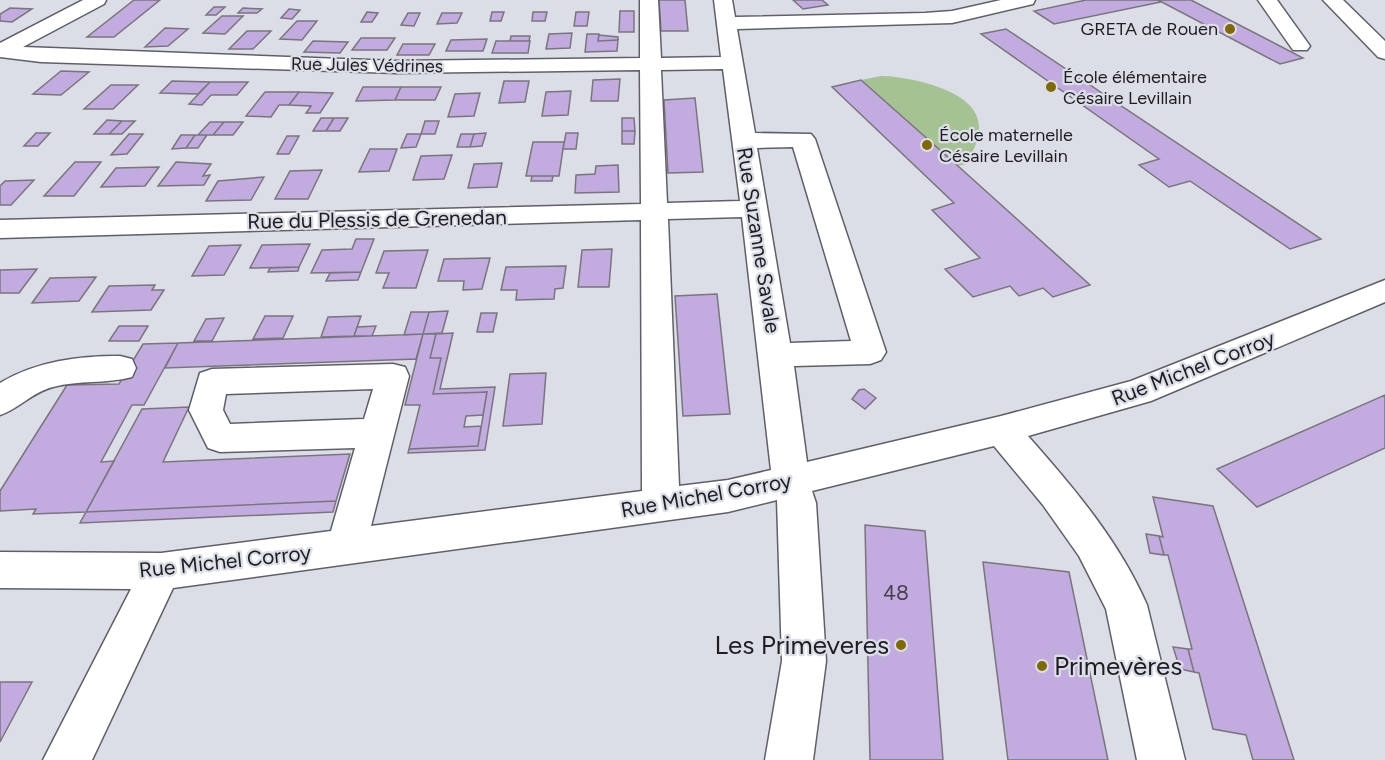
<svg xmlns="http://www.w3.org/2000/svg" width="1385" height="760" font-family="Figtree,sans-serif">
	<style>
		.green { fill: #a5c292 }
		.building { fill: #c2abde; stroke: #79757d; stroke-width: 1.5 }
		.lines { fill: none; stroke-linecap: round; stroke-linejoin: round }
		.minor-casing { stroke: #5f6067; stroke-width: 3 }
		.minor { fill: #fff; fill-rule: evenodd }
		.poi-dot { fill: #7f6900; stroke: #dcdee7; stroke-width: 2 }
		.labels { text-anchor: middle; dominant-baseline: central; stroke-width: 4.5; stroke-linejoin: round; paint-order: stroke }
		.far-poi-label { font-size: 18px; fill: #1d1e21; stroke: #dcdee7; text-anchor: start }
		.far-street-label { font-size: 18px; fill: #1d1e21; stroke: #dcdee7 }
		.street-label { font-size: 21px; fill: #1d1e21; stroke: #dcdee7 }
		.near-number-label { font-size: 21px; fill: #464150 }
		.near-poi-label { font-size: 26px; fill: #1d1e21; stroke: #dcdee7; text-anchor: end }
	</style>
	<rect width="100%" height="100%" fill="#dcdee7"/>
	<path class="green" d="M881 76C906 76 972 89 978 120 982 135 974 150 966 164L958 166 861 80Z"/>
	<path class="building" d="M134 0H160L114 37H87Z
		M659 0H685L688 31H661Z
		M793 0H822L828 5 803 9Z
		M1157 0 1161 2 1054 24 1034 11 1086 0Z
		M1158 0H1191L1303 58 1280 64Z
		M214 7H225L216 15H206Z
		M10 8 32 9 12 22 0 21V14Z
		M243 8 262 9 257 13H238Z
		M289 9 300 10 292 19 281 18Z
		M620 11H634V32H619Z
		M367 12 378 13 372 22H361Z
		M492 12H504L501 21H490Z
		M533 12H547L545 21H532Z
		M576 12H589L587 26H574Z
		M408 13H420L414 26 401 25Z
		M442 13H462L457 23 437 24Z
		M222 16H243L225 34 203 33Z
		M297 21H317L302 40 280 39Z
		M165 28 188 29 168 46 145 47Z
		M1006 29 1321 239 1290 249 1190 181 1169 187 1139 165 1159 159 981 34Z
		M247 31H271L253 49H229Z
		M572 33 570 48 546 49 549 34Z
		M587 34H599L598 41 618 40 617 51 585 52Z
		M599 35 618 37V40L598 41Z
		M511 36H530L529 41H510Z
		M361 38H395L387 50H352Z
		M487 39 483 51H446L451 40Z
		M313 41 348 42 340 53 304 52Z
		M496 41H530L528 53H492Z
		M403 44H435L429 55H397Z
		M61 71 89 72 61 95 33 94Z
		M620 79 618 101H591L593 80Z
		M861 80 958 166 1090 285 1053 297 1043 288 1019 296 1010 286 973 297 945 269 980 258 932 210 954 203 832 87Z
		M172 81 210 82 198 94 160 93Z
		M504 81H529L525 102 499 103Z
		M210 82H248L237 95H211L202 105 189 104Z
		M111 85H138L113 109H84Z
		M363 87H401L395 100 356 101Z
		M401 87H441L435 100H395Z
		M571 91 568 115 542 116 546 92Z
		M265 92H299L289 105H279L271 117 246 116Z
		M299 92 333 93 320 113H306L311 106 289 105Z
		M480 93 474 116 448 117 455 94Z
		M695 98 703 172 668 173 664 100Z
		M321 118H334L326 131H313Z
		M334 118H348L340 131H326Z
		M622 118H634L635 131H622Z
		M107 120 122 121 109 134H94Z
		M122 121H135L122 134H109Z
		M425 121H439L435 134H421Z
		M210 122H224L213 135H198Z
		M224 122H243L233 135H213Z
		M622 131H635L634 144H622Z
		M36 133H50L38 146H24Z
		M486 133 482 146 470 147 474 134Z
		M566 133H578L576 149H563Z
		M129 134H143L127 154 111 155Z
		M407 134H421L416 147 401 148Z
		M461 134H474L470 147H457Z
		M181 135H195L186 148 172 149Z
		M195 135H207L198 148H186Z
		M287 136H299L289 154H277Z
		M533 142H564L559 176H526Z
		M370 149H397L389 171 359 172Z
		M452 155 444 179 413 180 421 156Z
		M75 162H101L74 196H44Z
		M176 162 211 164 203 176 210 175 204 185 158 186Z
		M502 163 497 187 468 188 474 164Z
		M618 165 619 192 575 193 576 175 595 174 596 166Z
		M159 167 145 186 101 187 116 168Z
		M322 170 308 199H275L290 171Z
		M532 176H553L552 181H531Z
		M264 177 251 200 206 201 218 181Z
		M34 180 11 205H0V186L5 181Z
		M356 239H374L361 272 311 273 322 250 352 249Z
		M310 244 299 267 250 268 262 245Z
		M241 245 224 275 192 276 209 246Z
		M612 249 609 287H578L582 250Z
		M428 250 416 288H383L389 273H376L384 251Z
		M490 258 482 289 463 290 464 281H438L444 259Z
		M566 266 563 288 555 289 554 299 516 300 517 290H501L506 267Z
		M299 267 298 271 268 272 270 268Z
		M37 269 19 293H0V270Z
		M361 272 358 280 326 281 330 273Z
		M96 277 79 301 32 303 50 278Z
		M155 285 152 290H164L151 310 92 312 109 286Z
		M717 294 730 414 683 416 675 296Z
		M448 311 442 333 423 334 429 312Z
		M411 312H429L423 334 404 335Z
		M481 313H497L493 332H477Z
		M265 316H293L283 338 253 339Z
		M361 316 354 336 321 337 328 317Z
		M224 318 212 341H194L206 319Z
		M119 326H148L139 341H109Z
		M376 326 372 336H354L357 327Z
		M453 333 440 389 495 387 485 450 408 453 409 449 478 446 487 392 433 394 441 358H430L436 334Z
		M423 334 416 359 165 368 178 343Z
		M423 334H436L430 358H441L433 394 487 392 483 415 466 416 464 427 481 426 478 446 409 449 420 405H405Z
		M178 343 144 405H132L101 462 114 461 86 512 33 514 36 509 0 511V491L67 385 119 384 143 344Z
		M546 373 542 424 503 426 510 374Z
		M864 389 876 398 865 409 852 399 859 390Z
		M1385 395V448L1257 507 1217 469Z
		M189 407 163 462 350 454 336 501 86 512 142 409Z
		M1153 497 1213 506 1294 760H1253L1246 735 1213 729 1199 673 1194 672 1188 649H1192L1168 555H1164L1159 536 1163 537Z
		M336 501 333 512 80 523 86 512Z
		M865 525 925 531 943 760H870Z
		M1146 534 1159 536 1164 555 1150 553Z
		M983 562 1069 572 1108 760H1008Z
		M1173 647 1188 649 1194 672 1180 669Z
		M0 682H32L0 742Z"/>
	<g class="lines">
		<defs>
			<path id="minor" d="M83 0H106L104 4 23 47 397 61 640 58V0H658L661 58 721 57 714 0H732L735 17 925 13 952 11 1001 0H1035L1033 4 952 23 737 29 755 133 811 134 815 139 886 352 881 360 870 364 794 366 807 462 1001 416 1131 381 1385 280V302L1151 401 1028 436C1074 488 1119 541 1147 605L1185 760H1137L1106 609 1079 556 1043 505 994 446 812 491 816 503 826 661 813 760H765L782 661 777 500 728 512 173 588 92 760H43L131 589 0 588V552L161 553 331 531 355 448 220 452 208 448 189 410 200 373 212 369 393 364 405 367 409 376 371 526 642 491 641 220 0 238V220L641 204 640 70 397 73 41 62 0 57V43ZM723 69 740 201 667 203 661 70ZM793 147 851 341 790 343 757 148ZM742 217 771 470 728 480 679 486 668 219ZM373 389 364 419 230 424 223 410 226 394Z
				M1258 0H1277L1310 46 1307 50H1293Z
				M1323 0H1343L1385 41V59L1378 57Z
				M120 356 132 359 136 368 132 377C106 384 79 380 53 387 32 392 19 409 0 415V383C37 361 78 356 120 356Z"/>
		</defs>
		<use href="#minor" class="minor-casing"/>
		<use href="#minor" class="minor"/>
	</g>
	<g class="poi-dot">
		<circle cx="1230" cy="29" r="6"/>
		<circle cx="1051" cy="87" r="6"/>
		<circle cx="927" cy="145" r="6"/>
		<circle cx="901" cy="645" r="6"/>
		<circle cx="1042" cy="666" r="6"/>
	</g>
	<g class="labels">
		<g class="far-poi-label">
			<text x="1218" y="29" text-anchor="end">GRETA de Rouen</text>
			<text x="1063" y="77">École élémentaire<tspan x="1063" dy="21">Césaire Levillain</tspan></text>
			<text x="939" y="135">École maternelle<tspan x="939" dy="21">Césaire Levillain</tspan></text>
		</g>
		<g class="far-street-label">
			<text transform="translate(367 65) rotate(1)">Rue Jules Védrines</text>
		</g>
		<g class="street-label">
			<text transform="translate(377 219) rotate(-1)">Rue du Plessis de Grenedan</text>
			<text transform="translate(759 240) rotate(81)">Rue Suzanne Savale</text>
			<text transform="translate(1193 368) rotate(-21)">Rue Michel Corroy</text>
			<text transform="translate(706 495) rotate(-10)">Rue Michel Corroy</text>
			<text transform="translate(225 561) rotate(-6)">Rue Michel Corroy</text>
		</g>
		<g class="near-number-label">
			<text x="896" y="592">48</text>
		</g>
		<g class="near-poi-label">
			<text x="889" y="645">Les Primeveres</text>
			<text x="1054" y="666" text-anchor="start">Primevères</text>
		</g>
	</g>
</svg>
